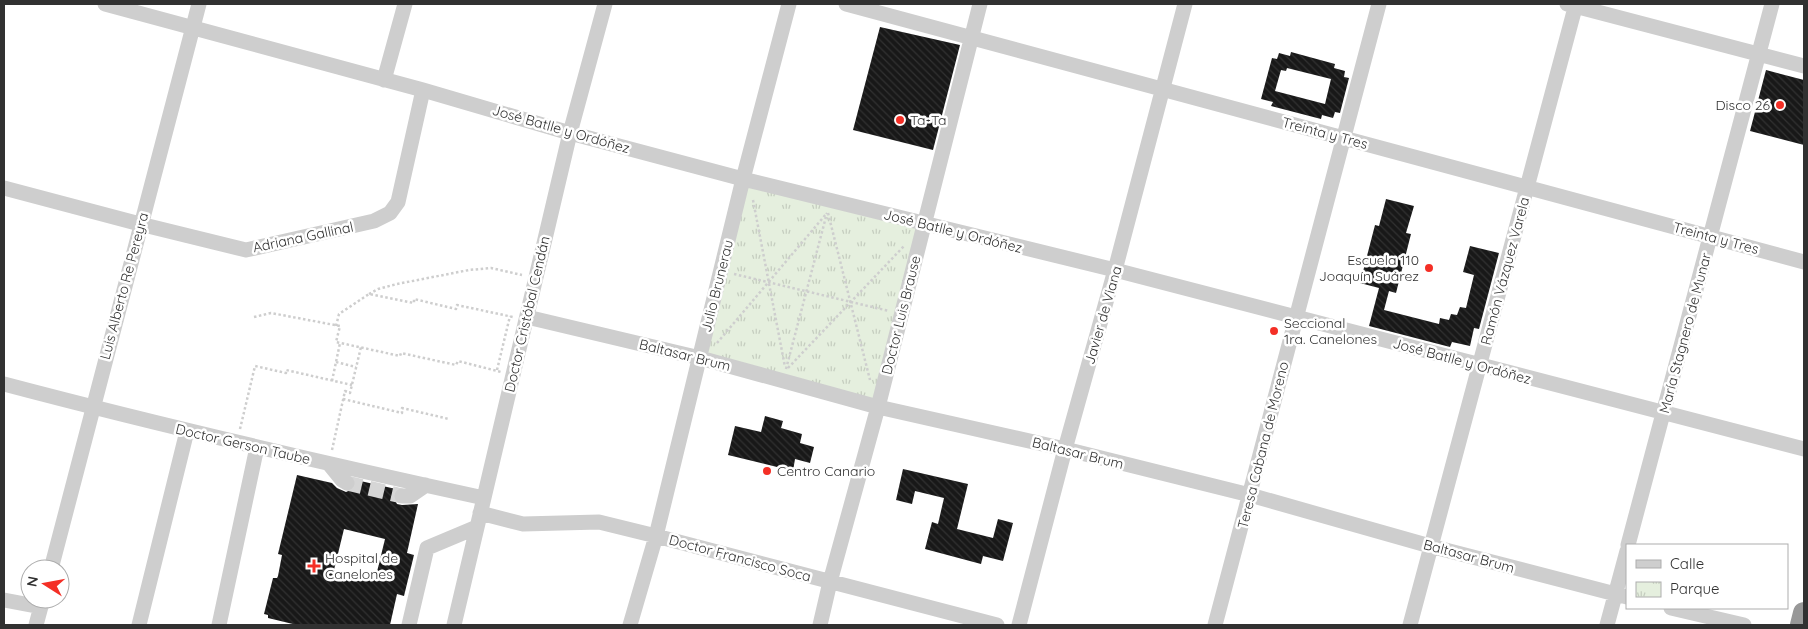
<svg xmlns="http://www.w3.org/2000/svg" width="1808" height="629" font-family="Quicksand,sans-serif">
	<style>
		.park { fill: url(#park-tufts) }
		.building { fill: url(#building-back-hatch); fill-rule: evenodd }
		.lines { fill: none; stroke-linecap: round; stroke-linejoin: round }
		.minor-tunnel { stroke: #d6d6d6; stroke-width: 15; stroke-dasharray: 15 8; stroke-linecap: butt }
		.path { stroke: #cecece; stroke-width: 2.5; stroke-dasharray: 2.5 2.5; stroke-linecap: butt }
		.minor { stroke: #cecece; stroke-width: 15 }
		.highway { stroke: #989898; stroke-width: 22 }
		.poi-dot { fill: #f42f26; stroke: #fff; stroke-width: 2 }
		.labels { text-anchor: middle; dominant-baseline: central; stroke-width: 5; stroke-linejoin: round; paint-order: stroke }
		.poi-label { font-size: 14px; fill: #313131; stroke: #fff; text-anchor: start }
		.street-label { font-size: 14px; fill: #313131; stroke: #fff }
	</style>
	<defs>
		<pattern id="park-tufts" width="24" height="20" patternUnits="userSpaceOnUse" patternTransform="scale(1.25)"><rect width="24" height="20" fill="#e5efde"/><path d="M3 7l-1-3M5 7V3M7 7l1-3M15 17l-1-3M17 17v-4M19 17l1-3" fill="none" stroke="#c5cdbf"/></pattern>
		<pattern id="building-back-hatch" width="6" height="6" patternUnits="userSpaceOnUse" patternTransform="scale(1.25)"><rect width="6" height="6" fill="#181818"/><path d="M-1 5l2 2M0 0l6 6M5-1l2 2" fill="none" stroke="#313131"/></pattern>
	</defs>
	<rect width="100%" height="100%" fill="#fff"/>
	<path class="park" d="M747 186 917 229 875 399 704 356Z"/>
	<path class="building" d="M880 27 960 45 933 150 853 130Z
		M1291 52 1335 64 1334 68 1345 71 1344 77 1349 78 1340 113 1335 112 1333 118 1322 115 1321 119 1271 106 1273 102 1261 99 1272 58 1277 59 1279 53 1290 56ZM1287 68 1331 79 1325 104 1275 91 1281 70 1286 71Z
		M1766 70 1804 80V145L1750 131Z
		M1386 199 1414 206 1406 233 1411 234 1396 293 1389 291 1384 310 1439 324 1440 318 1449 320 1451 314 1457 315 1460 307 1466 308 1474 275 1463 272 1470 246 1499 253 1479 329 1474 328 1470 346 1452 342 1450 347 1369 326 1379 288 1360 283 1375 225 1379 226Z
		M765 416 783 421 781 428 802 434 800 443 814 447 810 463 795 459 793 471 728 455 735 426 761 432Z
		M903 469 968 484 957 529 993 538 998 519 1013 523 1003 561 983 556 981 564 925 549 932 522 938 524 944 498 915 491 912 504 896 500Z
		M297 475 332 483 337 488 346 492 355 488 356 480 396 489 393 496 397 504 402 505 418 504 407 553 414 555 404 596 397 594 390 625H297L268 618V615L264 614 273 578H277L278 576 282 555 278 554ZM344 529 385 539 375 580 334 570Z"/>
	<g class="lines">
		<path class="minor-tunnel" d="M347 483 402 496"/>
		<path class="path" d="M753 200 785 367
			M828 213 870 380
			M734 274 889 311
			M369 294 378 289 397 284 469 270 491 268 522 275
			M254 317 271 313 340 326 336 342 400 356 401 353 456 365 458 361 501 372
			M336 326 339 314 369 294 414 303V299L456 309 457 305 513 317
			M717 343 827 213
			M336 362 356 367
			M788 368 905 245
			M786 369 827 213
			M497 370 510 316
			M332 381 340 343
			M343 399 402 413V408L449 419
			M240 429 255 366 286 373V370L352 385
			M332 450 345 391 350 393 361 347"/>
		<path class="minor" d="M105 4 423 90 570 133 743 179 1115 270 1804 449
			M846 4 1804 262
			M1567 4 1804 66
			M384 80 405 4
			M4 188 140 224 246 250 374 221 390 213 398 202 423 90
			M527 317 700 358 878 407 1065 449 1250 495 1430 546 1627 597
			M4 384C163 426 323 463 484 498
			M329 464 342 480 347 483
			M402 496H410L426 485
			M480 513 523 524 599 522 656 536 997 625
			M1628 545 1772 4
			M51 569 199 4
			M4 600 41 607
			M1671 608 1744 625
			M36 625 43 599
			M139 625 187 431
			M219 625 257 447
			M409 625 427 548 477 527
			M454 625 570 133 605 4
			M630 625 656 536 743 179 789 4
			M820 625 830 582 878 407 980 4
			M1019 625 1065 449 1115 270 1185 4
			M1215 625 1379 4
			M1410 625 1576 4
			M1607 625 1627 551"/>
		<path class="highway" d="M1801 625 1804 613"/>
	</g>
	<g class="poi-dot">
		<circle cx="1780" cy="105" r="5"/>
		<circle cx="900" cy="120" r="5"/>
		<circle cx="1429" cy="268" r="5"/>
		<circle cx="1274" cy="331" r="5"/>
		<circle cx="767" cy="471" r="5"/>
		<path d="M311.5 558.5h5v5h5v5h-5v5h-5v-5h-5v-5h5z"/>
	</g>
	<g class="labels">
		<g class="poi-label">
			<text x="1770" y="105" text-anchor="end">Disco 26</text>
			<text x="910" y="120">Ta-Ta</text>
			<text x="1419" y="260" text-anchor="end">Escuela 110<tspan x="1419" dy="16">Joaquín Suárez</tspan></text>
			<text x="1284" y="323">Seccional<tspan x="1284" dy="16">1ra. Canelones</tspan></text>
			<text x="777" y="471">Centro Canario</text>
			<text x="325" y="558">Hospital de<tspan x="325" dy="16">Canelones</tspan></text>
		</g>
		<g class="street-label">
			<text transform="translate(561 129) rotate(16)">José Batlle y Ordóñez</text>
			<text transform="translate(1325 133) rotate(15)">Treinta y Tres</text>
			<text transform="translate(953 231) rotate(14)">José Batlle y Ordóñez</text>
			<text transform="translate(303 237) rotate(-12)">Adriana Gallinal</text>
			<text transform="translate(1716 238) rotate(15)">Treinta y Tres</text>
			<text transform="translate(1505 271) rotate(-75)">Ramón Vázquez Varela</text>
			<text transform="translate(124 286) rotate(-75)">Luis Alberto Re Pereyra</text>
			<text transform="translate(717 286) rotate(-76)">Julio Brunerau</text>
			<text transform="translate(527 314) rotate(-77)">Doctor Cristóbal Cendán</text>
			<text transform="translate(901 315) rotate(-76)">Doctor Luis Brause</text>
			<text transform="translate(1103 315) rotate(-74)">Javier de Viana</text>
			<text transform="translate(1685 333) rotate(-75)">María Stagnero de Munar</text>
			<text transform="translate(685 355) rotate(14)">Baltasar Brum</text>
			<text transform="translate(1462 361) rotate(15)">José Batlle y Ordóñez</text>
			<text transform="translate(243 444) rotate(13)">Doctor Gerson Taube</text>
			<text transform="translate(1263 445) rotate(-76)">Teresa Cabana de Moreno</text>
			<text transform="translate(1078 453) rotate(14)">Baltasar Brum</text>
			<text transform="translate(1469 556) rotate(15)">Baltasar Brum</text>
			<text transform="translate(740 558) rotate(15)">Doctor Francisco Soca</text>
		</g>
	</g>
	<rect width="1808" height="629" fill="none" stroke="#313131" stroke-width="10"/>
	<rect x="1626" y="544" width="162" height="65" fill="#ffffff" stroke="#adadad"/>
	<rect x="1636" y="560" width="25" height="8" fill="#cecece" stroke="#adadad"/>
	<text x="1670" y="569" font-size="15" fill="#313131">Calle</text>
	<rect x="1636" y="582" width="25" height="15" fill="url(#park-tufts)" stroke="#adadad"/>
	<text x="1670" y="594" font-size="15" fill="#313131">Parque</text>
	<g transform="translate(45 584) rotate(281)"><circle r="24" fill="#ffffff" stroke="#adadad"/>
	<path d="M0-4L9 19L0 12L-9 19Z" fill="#f42f26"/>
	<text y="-8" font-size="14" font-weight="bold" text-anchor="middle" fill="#313131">N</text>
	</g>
</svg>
